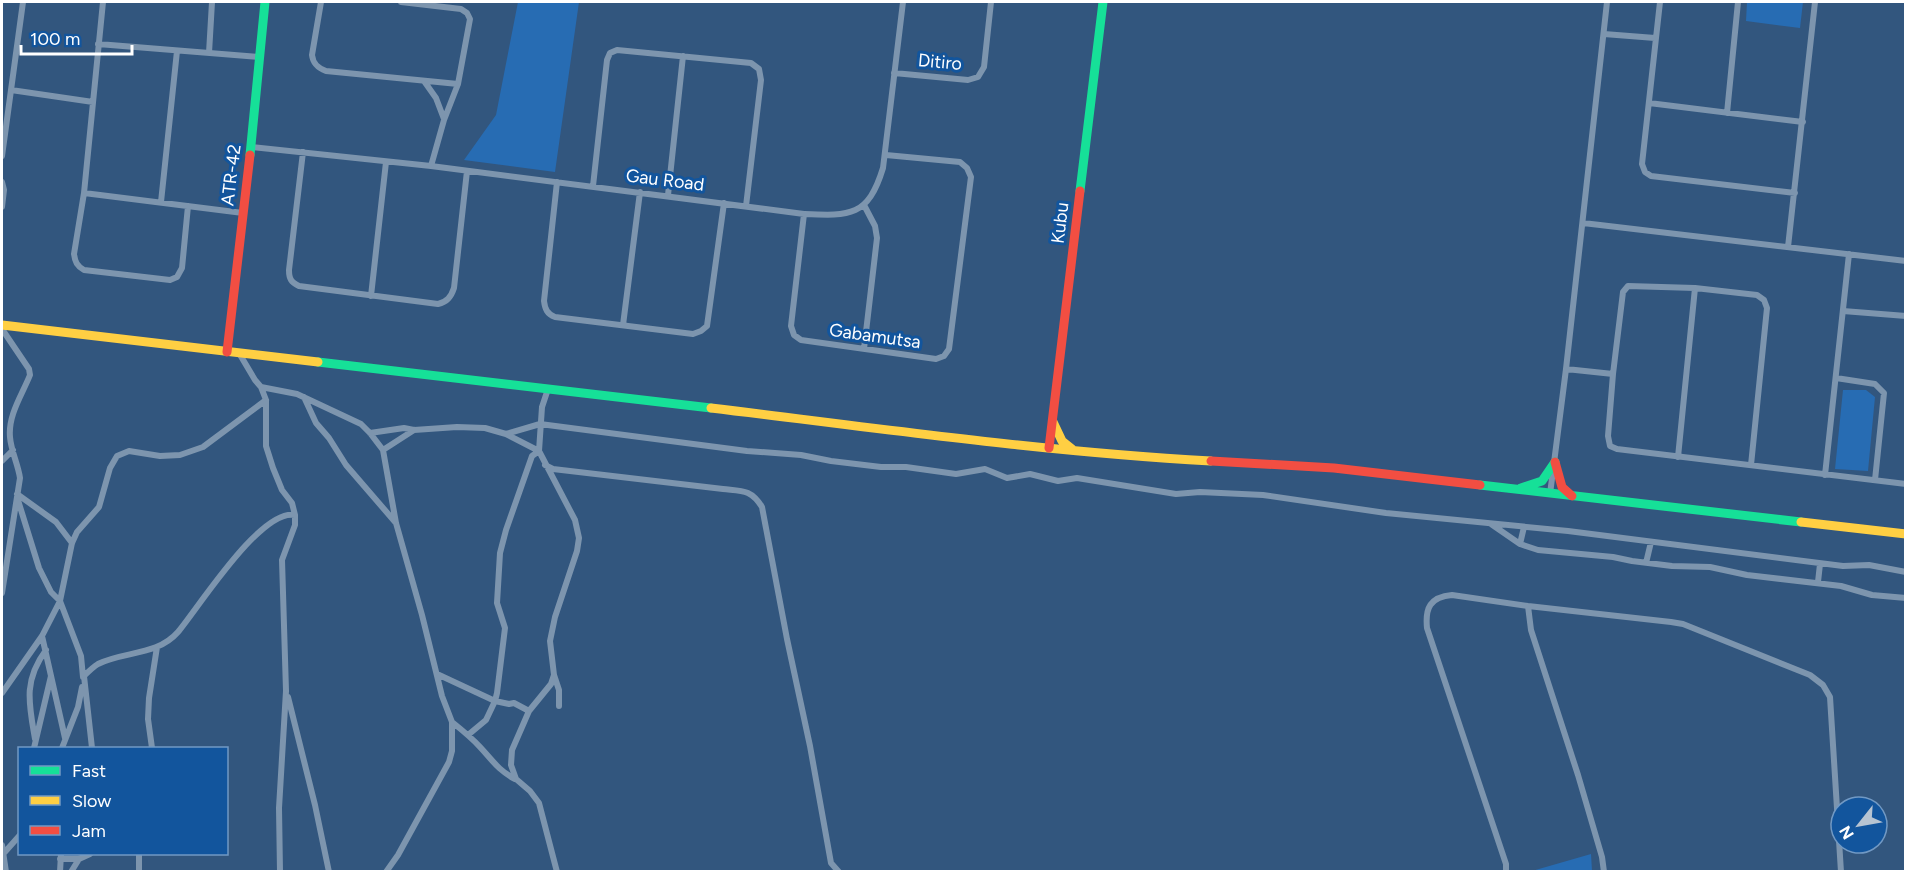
<svg xmlns="http://www.w3.org/2000/svg" width="1907" height="873" font-family="Figtree,sans-serif">
	<style>
		.green { fill: #276cb3 }
		.lines { fill: none; stroke-linecap: round; stroke-linejoin: round }
		.street { stroke: #7d95ae; stroke-width: 6 }
		.fast { stroke: #16e098; stroke-width: 9 }
		.slow { stroke: #ffcf43; stroke-width: 9 }
		.jam { stroke: #f24e42; stroke-width: 9 }
		.labels { text-anchor: middle; dominant-baseline: central; stroke-width: 6; stroke-linejoin: round; paint-order: stroke }
		.street-label { font-size: 18px; fill: #fff; stroke: #12559d }
	</style>
	<rect width="100%" height="100%" fill="#32567e"/>
	<path class="green" d="M518 2H579L555 172 464 160 496 115Z
		M1747 2H1803L1800 28 1746 21Z
		M1843 390H1866L1875 397 1868 471 1835 469Z
		M1591 854 1592 871H1532Z"/>
	<g class="lines">
		<path class="street" d="M103 2 84 193 74 254C75 262 77 266 84 270L170 280 177 277 182 268 188 206
			M321 2 312 55C313 64 318 68 326 71L458 84
			M401 2 461 9 467 13 470 19 458 84 444 120 431 166
			M1660 2 1642 164 1645 172 1651 176 1795 193
			M1604 34 1655 38
			M98 44 260 57
			M209 53 212 2
			M894 73 968 80 978 77 984 67 991 2
			M424 81 436 98 444 119
			M11 90 93 102
			M1649 103 1803 122
			M1727 113 1738 2
			M251 147 431 166 804 214C850 216 868 217 883 168L903 2
			M303 152 289 270C289 279 291 282 299 286L438 304C447 302 451 297 454 288L467 171
			M2 156 23 2
			M2 182 4 190 2 207
			M557 182 544 301C545 309 547 314 555 317L693 334 701 331 707 326 724 203
			M593 186 607 60 610 53 617 50 751 63 759 69 761 80 746 206
			M84 193 243 213
			M668 195 683 56
			M161 202 177 51
			M804 214 791 326 794 335 801 340 936 359 944 356 949 349 971 177 967 168 960 162 886 155
			M1583 223 1906 261
			M1788 247 1815 2
			M371 296 386 162
			M1843 311 1906 316
			M623 325 640 192
			M2 329 29 369 30 375C22 395 8 415 10 437 11 451 18 464 20 478L2 593
			M864 349 877 238 875 226 864 205
			M239 353 255 380 261 387 297 394 361 424 370 433 383 450 396 523 422 615 442 696 452 722V751L449 762 398 855 386 872
			M1566 369 1613 374
			M1836 378 1875 384 1884 393 1875 480
			M261 387 266 400V446L273 468 282 490 292 503 295 515V525L282 560 286 691 279 808 280 872
			M548 389 542 407 539 451 575 520 579 538 577 551 555 617 550 641 554 675 551 684 529 711 512 750 511 765 516 779 530 791 539 803 557 872
			M304 397 316 423 329 438 346 465 396 523
			M370 433 404 428 414 430 457 427 485 428 506 434 539 451 532 456 506 530 500 553 497 603 505 628 497 693 495 701 509 704 514 703 529 711
			M506 434 540 424 747 451 801 455 831 461 881 467H906L956 474 985 469 1007 478 1030 474 1058 481 1077 478 1176 494 1200 492 1263 495 1386 513 1568 531 1843 566 1869 565 1906 572
			M383 450 414 430
			M1678 457 1695 288
			M2 461 13 450
			M545 465 553 469 723 489C742 491 751 489 762 507L787 639 810 746 831 863 839 872
			M1751 465 1767 308 1764 300 1757 295 1695 288 1628 286 1623 292 1613 374 1608 436 1610 446 1617 449C1713 461 1809 473 1906 484
			M1825 475 1849 254
			M17 494 56 522 72 543
			M1550 494 1566 369 1607 2
			M17 497 39 568 51 592 60 601 81 656 83 677
			M1491 524 1520 544 1538 550 1613 557 1632 561 1672 566 1710 567 1747 575 1841 586 1872 595 1906 598
			M1520 544 1524 527
			M1646 563 1651 542
			M1818 582 1820 564
			M1528 606 1531 630 1578 775 1602 857 1604 872
			M42 636 65 738
			M437 674 495 701 486 720 468 735
			M554 675 559 690V706
			M2 693 42 636 60 601 72 543 77 532 99 507 110 468 117 456 129 451 160 456 180 455 203 447 266 400
			M288 697 315 805 329 872
			M452 722C462 730 472 738 480 747 493 761 498 770 515 779
			M35 739C29 704 23 681 46 650
			M34 748 51 676
			M62 748 78 707 82 687
			M92 748 84 676C88 672 93 667 98 664 124 651 157 656 178 632 199 607 261 508 295 515
			M152 748 148 719 149 698 157 647
			M2 845 6 872
			M4 853 20 835
			M139 854V872
			M60 859H79L90 854
			M60 872 61 854
			M71 872 79 859
			M1506 872V864L1427 628C1425 608 1430 597 1452 595L1528 606 1671 622 1683 624 1810 675 1823 685 1830 697 1841 872"/>
		<path class="fast" d="M250 155 265 2
			M1080 191 1103 2
			M318 362 711 408
			M1480 485 1801 522
			M1521 488 1542 481 1555 462"/>
		<path class="slow" d="M2 325 318 362
			M711 408C877 428 1044 452 1211 461
			M1053 422 1062 441 1072 449
			M1801 522 1906 534"/>
		<path class="jam" d="M227 352 250 155
			M1049 448 1080 191
			M1211 461 1334 468 1480 485
			M1555 462 1562 487 1572 496"/>
	</g>
	<g class="labels">
		<g class="street-label">
			<text transform="translate(940 62) rotate(5)">Ditiro</text>
			<text transform="translate(231 175) rotate(-83)">ATR-42</text>
			<text transform="translate(665 180) rotate(7)">Gau Road</text>
			<text transform="translate(1060 223) rotate(-83)">Kubu</text>
			<text transform="translate(875 336) rotate(8)">Gabamutsa</text>
		</g>
	</g>
	<rect width="1907" height="873" fill="none" stroke="#ffffff" stroke-width="6"/>
	<rect x="18" y="747" width="210" height="108" fill="#12559d" stroke="#7199c4" stroke-width="1.5"/>
	<rect x="30" y="766" width="30" height="9" fill="#16e098" stroke="#7199c4" stroke-width="1.5"/>
	<text x="72" y="777" font-size="18" fill="#ffffff">Fast</text>
	<rect x="30" y="796" width="30" height="9" fill="#ffcf43" stroke="#7199c4" stroke-width="1.5"/>
	<text x="72" y="807" font-size="18" fill="#ffffff">Slow</text>
	<rect x="30" y="826" width="30" height="9" fill="#f24e42" stroke="#7199c4" stroke-width="1.5"/>
	<text x="72" y="837" font-size="18" fill="#ffffff">Jam</text>
	<g transform="translate(1859 825) rotate(239)"><circle r="28" fill="#12559d" stroke="#7199c4" stroke-width="1.5"/>
	<path d="M0-4.5L10 22L0 15L-10 22Z" fill="#b7c4d2"/>
	<text y="-9" font-size="16" font-weight="bold" text-anchor="middle" fill="#ffffff">N</text>
	</g>
	<path d="M21 45v9h111v-9" fill="none" stroke="#ffffff" stroke-width="3"/>
	<text x="30" y="45" font-size="18" fill="#ffffff" stroke="#12559d" stroke-width="4.5" paint-order="stroke">100 m</text>
</svg>
